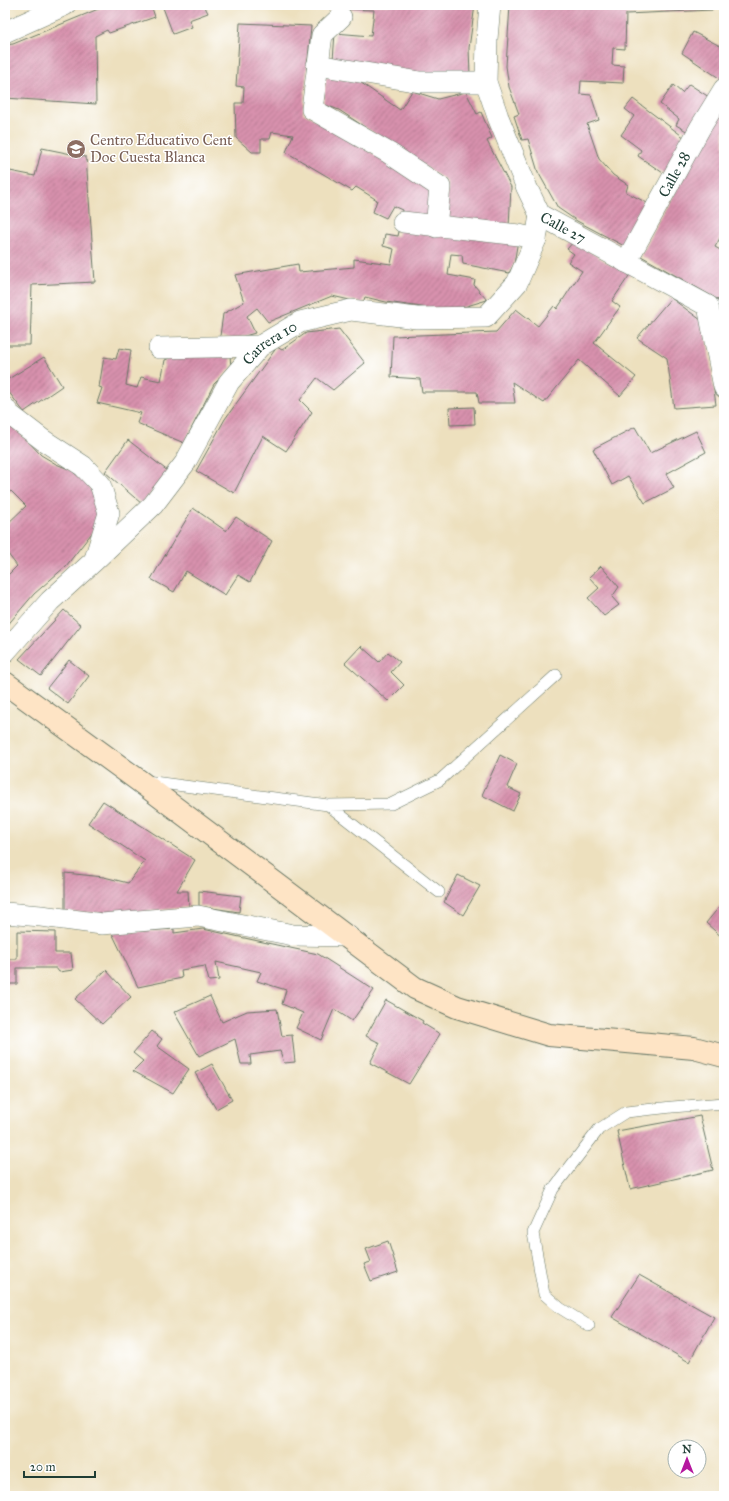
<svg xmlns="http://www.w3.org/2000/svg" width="729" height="1501" font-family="'IM FELL Great Primer',serif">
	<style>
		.building { fill: url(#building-hatch) }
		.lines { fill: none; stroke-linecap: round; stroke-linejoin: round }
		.lane-casing { stroke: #677664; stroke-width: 12 }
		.street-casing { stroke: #677664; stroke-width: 22 }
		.secondary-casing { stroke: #677664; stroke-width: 24 }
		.lane { stroke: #fff; stroke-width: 11 }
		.street { stroke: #fff; stroke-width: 21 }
		.secondary { stroke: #fee4c5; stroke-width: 22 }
		.labels { text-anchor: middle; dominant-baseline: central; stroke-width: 3; stroke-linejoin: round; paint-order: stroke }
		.education-label { font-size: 15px; fill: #785e54; stroke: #fff; text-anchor: start }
		.street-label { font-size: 15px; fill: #1f3d34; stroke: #fff }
	</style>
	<defs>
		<pattern id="building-hatch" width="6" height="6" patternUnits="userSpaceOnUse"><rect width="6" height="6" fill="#d891ad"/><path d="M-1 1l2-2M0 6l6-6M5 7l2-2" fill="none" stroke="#af788e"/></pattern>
	</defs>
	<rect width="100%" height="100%" fill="#fff"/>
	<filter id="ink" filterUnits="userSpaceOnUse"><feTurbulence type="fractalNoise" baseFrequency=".025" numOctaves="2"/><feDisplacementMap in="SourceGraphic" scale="8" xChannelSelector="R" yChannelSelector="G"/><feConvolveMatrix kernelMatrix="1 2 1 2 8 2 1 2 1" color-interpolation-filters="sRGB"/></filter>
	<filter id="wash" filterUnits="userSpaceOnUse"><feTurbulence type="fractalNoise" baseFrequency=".012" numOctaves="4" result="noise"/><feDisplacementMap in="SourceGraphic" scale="16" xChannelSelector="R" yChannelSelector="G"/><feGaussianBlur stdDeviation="0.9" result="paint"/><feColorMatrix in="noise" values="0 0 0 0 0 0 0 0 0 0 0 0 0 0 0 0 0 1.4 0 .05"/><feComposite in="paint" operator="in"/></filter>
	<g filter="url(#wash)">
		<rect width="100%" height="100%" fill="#ede0be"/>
		<g id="blocks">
			<path class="building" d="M108 5H151L155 17 109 33 107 30 95 36 96 104 5 98V45L13 44Z
				M162 5H204L208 13 189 20 192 27 173 34Z
				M341 5H475L469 48 470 75 425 77 333 60 335 33 371 36 374 10 341 9Z
				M510 5H724V10L715 6 712 10 626 14 625 49 613 48 612 65 624 66 623 83 581 81 580 94 591 95 599 120 587 124 599 159 613 175 628 185 626 192 651 205 628 248 577 221 558 208 538 172 528 139 522 140 514 116 519 114 509 87 506 66Z
				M240 23 311 26 303 113 324 124 433 189 431 221 401 217 402 210 393 206 386 218 373 212 377 200 356 187 352 191 286 152 293 135 272 132 270 139H261V152H252L236 138 235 103H243L244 87 236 86Z
				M693 32 720 46 724 40V77L722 80 682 53Z
				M326 77 357 80 400 110 412 91 438 99 466 92 477 114 481 112 492 138 487 141 511 187 509 227 445 220 448 182 339 110 323 104Z
				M689 84 712 99 690 133 676 125 679 119 660 104 673 85 682 93Z
				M633 99 689 141 669 177 638 156 641 150 621 135 634 116 625 109Z
				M724 103V207L722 211 724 212V231L715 247 724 252V303L641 256 675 191 687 173 685 170Z
				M42 148 86 157 95 282 32 285 30 345H5V170L35 176Z
				M400 227 518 240 514 264 509 273 463 264 462 255 451 254 448 275 475 280 474 285 487 300 450 311 386 302 365 297 363 303 332 296 268 322 257 308 247 316 255 333 234 339 220 336 223 314 244 302 235 275 298 264 299 272 354 267V259L391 264 394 249 383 246 385 234 398 236Z
				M574 241 612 266 617 263 631 273 612 301 620 307 594 343 636 377 620 396 579 360 544 403 512 382 515 403H479L477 392H422L420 379 391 377 393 336 496 332 516 309 538 326 554 306 557 309 582 271 568 262 574 254 567 249Z
				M671 298 705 323 716 405 674 408 667 358 637 338Z
				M339 329 365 363 333 390 317 378 300 400 312 412 286 451 263 436 234 493 196 471 225 419 277 347 282 350 306 333Z
				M119 348 131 350 126 385 137 388 141 377 161 381 165 360 177 355H230L231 368 214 384 184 443 137 423 141 413 97 403 102 388 99 387 104 357 116 359Z
				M44 357 62 386 24 412 5 387V381Z
				M474 407 475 424 450 425 449 408Z
				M5 417 41 455 56 464 71 470 89 486 100 507 95 529 66 566 34 594 5 628V578L17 566 5 550V526L26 506 11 491 5 495Z
				M635 427 650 453 696 431 706 452 666 474 674 488 645 503 628 476 612 485 593 449Z
				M128 440 169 472 142 504 105 472Z
				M193 508 226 531 236 517 272 541 250 582 238 575 225 595 186 571 174 592 151 579Z
				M601 566 619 587 612 597 619 605 604 616 588 598 599 588 589 577Z
				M64 610 81 625 41 676 19 659Z
				M361 646 379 662 388 652 400 662 391 672 404 685 388 701 345 663Z
				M69 660 89 676 68 704 47 688Z
				M500 755 517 764 507 787 521 794 513 811 482 795Z
				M103 801 195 860 177 891H188L189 907 126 914 65 912V873L104 877 128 883 145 861 88 823Z
				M458 875 480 886 463 915 444 902Z
				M199 891 241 896 239 912 199 906Z
				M720 906 724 909V939L706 923Z
				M174 929V933L203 929 318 954 374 990 352 1021 334 1009 321 1040 296 1028 303 1013 282 1004 286 990 257 981 261 972 216 962 219 980 209 981 205 966 181 970 182 978 138 987 112 933Z
				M17 931 55 932V953H71L73 970 59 972 56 968H17V984H5V959H17Z
				M106 970 131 997 102 1024 75 999Z
				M210 996 222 1022 247 1011 277 1009 282 1036 292 1035 295 1062 284 1063 280 1051 250 1055 251 1064H241L235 1039 199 1056 174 1012Z
				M386 1000 423 1021 422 1023 440 1034 409 1084 370 1063 380 1043 366 1036Z
				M152 1031 162 1039 157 1046 189 1069 173 1093 133 1071 143 1061 133 1053Z
				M212 1064 232 1100 216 1109 195 1073Z
				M700 1116 713 1170 630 1189 617 1131Z
				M388 1241 398 1272 371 1281 364 1264 371 1262 366 1249Z
				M639 1275 714 1317 689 1362 612 1317Z"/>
		</g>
	</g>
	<g filter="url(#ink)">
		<use href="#blocks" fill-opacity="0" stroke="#677664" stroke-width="1"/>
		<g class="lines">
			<defs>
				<path id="lane" d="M146 781 328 805 391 804 440 780 556 675
					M328 805 439 892
					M589 1326 560 1308 544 1294 533 1233 553 1189 599 1129 626 1112 672 1107 724 1103"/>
				<g id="street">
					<path id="s1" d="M490 5 487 39 486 82 498 117 527 188 540 215 708 306 724 387"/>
					<path d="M341 17 322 35 312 109 389 153 440 187 436 227"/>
					<path d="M5 32 65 5"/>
					<path d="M317 65 420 82H486"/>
					<path d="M403 222 519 235 536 239"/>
					<path id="s2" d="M626 262 700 128 724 89"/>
					<path d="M159 348 260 346"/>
					<path d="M5 408 9 414 43 440 83 466 100 484 109 513 95 559"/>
					<path id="s3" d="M5 652 50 601 94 561 153 505 185 463 229 382 260 346 300 322 351 310 417 318 486 317 517 283 536 239 540 215"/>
					<path d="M5 913 41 916 102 924 198 916 293 935 348 936"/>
				</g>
				<path id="secondary" d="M5 683 138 780 415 988 457 1007 549 1035 694 1048 724 1056"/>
			</defs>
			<use href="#lane" class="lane-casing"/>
			<use href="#street" class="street-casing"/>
			<use href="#secondary" class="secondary-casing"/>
			<use href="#lane" class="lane"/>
			<use href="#street" class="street"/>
			<use href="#secondary" class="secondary"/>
		</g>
	</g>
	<defs>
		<symbol id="school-disc" viewBox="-11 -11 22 22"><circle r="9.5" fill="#8d6e63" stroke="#fff"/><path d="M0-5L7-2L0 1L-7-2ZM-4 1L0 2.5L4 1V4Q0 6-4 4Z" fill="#fff"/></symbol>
	</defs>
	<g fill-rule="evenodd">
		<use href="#school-disc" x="65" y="138" width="22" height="22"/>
	</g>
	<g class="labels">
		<g class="education-label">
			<text x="90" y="140">Centro Educativo Cent<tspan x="90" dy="17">Doc Cuesta Blanca</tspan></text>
		</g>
		<g class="street-label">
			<text stroke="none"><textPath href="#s2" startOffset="100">Calle 28</textPath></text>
			<text stroke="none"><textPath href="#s1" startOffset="247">Calle 27</textPath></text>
			<text stroke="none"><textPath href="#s3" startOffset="411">Carrera 10</textPath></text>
		</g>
	</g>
	<rect width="729" height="1501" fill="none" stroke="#fff" stroke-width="20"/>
	<g transform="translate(687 1459)"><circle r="19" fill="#ffffff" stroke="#a5b1ae"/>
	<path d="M0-3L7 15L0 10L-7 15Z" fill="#b5179e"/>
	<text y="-6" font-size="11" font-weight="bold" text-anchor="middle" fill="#1f3d34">N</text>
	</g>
	<path d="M24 1471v6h71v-6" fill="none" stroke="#1f3d34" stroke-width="2"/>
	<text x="30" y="1471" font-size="12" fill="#1f3d34" stroke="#ffffff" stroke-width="3" paint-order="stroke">20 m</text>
</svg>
